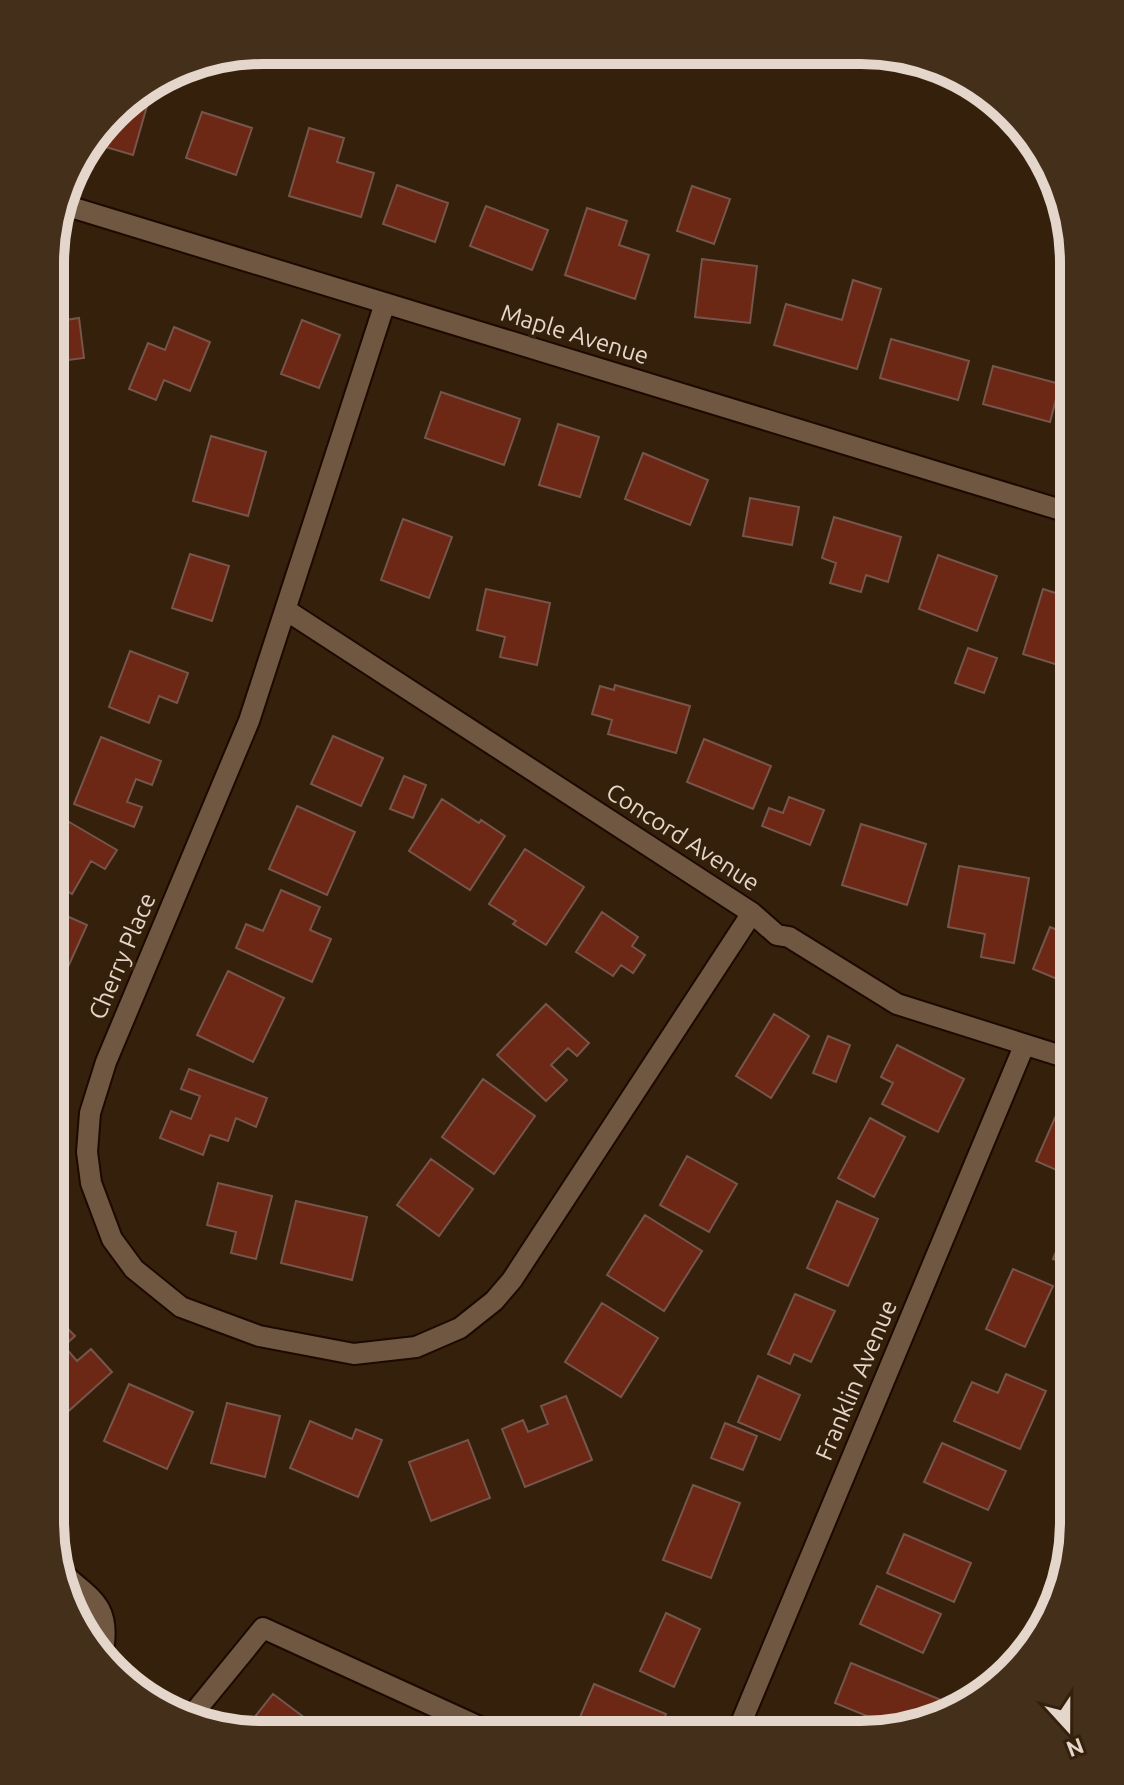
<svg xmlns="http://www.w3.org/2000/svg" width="1124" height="1785" font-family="Ubuntu,sans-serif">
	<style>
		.building { fill: #6c2814; stroke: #76554c; stroke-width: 2 }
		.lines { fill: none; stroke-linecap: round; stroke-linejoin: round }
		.minor-casing { stroke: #1c0900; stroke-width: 24 }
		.minor { stroke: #6f5741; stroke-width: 20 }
		.labels { text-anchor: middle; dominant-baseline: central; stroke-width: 7; stroke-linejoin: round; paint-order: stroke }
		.street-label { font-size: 24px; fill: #e4d6ca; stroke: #35200b }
		.rim { fill: none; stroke: #e4d6ca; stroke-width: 10 }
	</style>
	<rect width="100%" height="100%" fill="#35200b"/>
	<path class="building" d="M127 100 147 106 133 155 92 143Z
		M202 112 252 128 236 175 186 158Z
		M309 128 344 138 337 162 374 173 361 217 289 196Z
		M397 185 448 203 435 242 383 224Z
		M692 186 730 199 714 244 677 231Z
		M486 206 548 230 532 270 470 246Z
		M587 208 627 221 619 245 649 255 635 299 565 275Z
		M702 259 757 266 750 323 695 317Z
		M853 280 881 289 857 369 774 345 786 304 842 320Z
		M79 318 84 358 52 362V322Z
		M302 320 340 335 319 388 281 374Z
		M174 327 210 342 190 391 164 380 156 400 129 389 148 343 165 350Z
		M891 339 969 361 958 400 880 378Z
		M993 366 1060 384 1050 422 983 404Z
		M441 392 520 419 504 465 425 438Z
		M558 424 599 437 580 497 539 485Z
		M211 436 266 452 248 516 193 501Z
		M643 453 708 480 690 525 625 499Z
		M750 498 799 507 792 545 743 536Z
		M834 517 901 537 888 582 866 575 861 592 830 583 836 563 822 558Z
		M403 519 452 537 429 598 381 580Z
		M190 554 229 566 212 621 172 608Z
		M938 555 997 576 977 631 919 609Z
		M486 589 550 603 537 665 500 657 505 637 477 630Z
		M1043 589 1068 597 1061 619 1074 623V670L1023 654Z
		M968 648 997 658 984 693 955 683Z
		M130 651 188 673 177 703 159 696 149 723 109 707Z
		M615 685 690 706 676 753 608 734 612 720 592 714 600 686 614 690Z
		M333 736 383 758 361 806 311 784Z
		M101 737 161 761 152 785 136 779 127 802 142 807 134 827 74 804Z
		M704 739 771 766 753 809 687 782Z
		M404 776 426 785 413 818 390 809Z
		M789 797 824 810 810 845 762 826 769 808 783 813Z
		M442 799 479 823 481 820 505 836 470 890 409 851Z
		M297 806 355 832 327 895 269 869Z
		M64 819 117 850 105 869 91 861 72 894 51 881V841Z
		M861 824 926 844 907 905 842 885Z
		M525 849 584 887 546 945 513 924 516 921 489 904Z
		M959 866 1029 878 1014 963 981 957 985 934 948 927Z
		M281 890 320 907 310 930 331 939 312 982 236 948 246 924 263 931Z
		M51 909 87 925 58 989 51 985Z
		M602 912 638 937 632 946 645 955 633 973 621 965 613 976 576 952Z
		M1050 927 1074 937V986L1033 969Z
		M228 971 284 998 253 1062 197 1035Z
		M546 1004 589 1043 577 1056 568 1048 551 1065 567 1080 546 1101 497 1055Z
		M774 1014 809 1036 771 1098 736 1076Z
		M828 1036 850 1045 836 1082 813 1073Z
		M897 1045 964 1079 938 1132 882 1104 893 1083 881 1077Z
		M189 1069 267 1098 256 1127 236 1118 228 1141 210 1135 203 1155 160 1138 171 1111 191 1119 200 1096 181 1089Z
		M483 1079 535 1116 494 1174 442 1137Z
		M1058 1111 1074 1118V1167L1070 1176 1036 1161Z
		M870 1118 905 1137 874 1197 838 1178Z
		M687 1156 737 1184 709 1232 660 1205Z
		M431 1159 473 1189 439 1236 397 1205Z
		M218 1183 272 1196 256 1259 231 1253 236 1232 207 1225Z
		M296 1201 367 1217 352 1280 281 1263Z
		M837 1201 878 1219 848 1286 807 1268Z
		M645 1215 702 1251 664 1311 607 1275Z
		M1065 1230 1074 1234V1267L1053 1259Z
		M1013 1269 1053 1286 1025 1347 986 1329Z
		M795 1294 835 1311 811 1362 794 1354 790 1364 768 1354Z
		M602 1303 658 1338 621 1397 565 1362Z
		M59 1320 75 1336 64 1346 77 1361 91 1349 112 1372 62 1417 50 1404V1328Z
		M1006 1374 1046 1391 1020 1449 954 1421 972 1382 998 1393Z
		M758 1376 800 1395 780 1440 738 1422Z
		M129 1384 193 1412 167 1469 104 1441Z
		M566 1396 592 1460 525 1487 502 1429 523 1420 528 1432 548 1424 541 1406Z
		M227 1403 280 1416 265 1477 211 1463Z
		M310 1421 352 1439 356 1429 382 1440 358 1497 290 1468Z
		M725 1423 757 1436 743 1470 711 1458Z
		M468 1440 490 1498 431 1521 409 1462Z
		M942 1443 1006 1471 988 1510 924 1482Z
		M693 1485 740 1503 711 1578 663 1560Z
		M904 1534 971 1563 954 1602 887 1573Z
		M877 1586 941 1614 923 1653 860 1624Z
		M666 1613 700 1629 674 1687 640 1671Z
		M851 1663 951 1704 946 1716 896 1728 835 1703Z
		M594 1684 666 1714 657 1734H573Z
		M273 1694 325 1733H242Z"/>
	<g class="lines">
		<defs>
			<path id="minor" d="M61 204 1074 514
				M385 303 249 721 106 1062 90 1113 87 1152 91 1183 112 1239 134 1269 181 1307 259 1336 354 1354 416 1347 460 1328 494 1301 512 1280 752 913
				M286 610 752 913 777 935 789 937 897 1004 1074 1060
				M60 1571C91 1599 111 1605 103 1651
				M192 1715 263 1628 495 1734
				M736 1735 1024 1046"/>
		</defs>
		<use href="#minor" class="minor-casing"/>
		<use href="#minor" class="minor"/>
	</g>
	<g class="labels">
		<g class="street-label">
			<text transform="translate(575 334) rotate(17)">Maple Avenue</text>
			<text transform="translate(683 837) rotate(33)">Concord Avenue</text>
			<text transform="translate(122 956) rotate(-67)">Cherry Place</text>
			<text transform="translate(856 1380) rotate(-67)">Franklin Avenue</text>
		</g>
	</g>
	<path d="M0 0H1124V1785H0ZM263 64H861A199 199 0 0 1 1060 263V1522A199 199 0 0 1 861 1721H263A199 199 0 0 1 64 1522V263A199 199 0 0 1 263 64Z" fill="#432f1a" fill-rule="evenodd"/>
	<path class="rim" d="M263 64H861A199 199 0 0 1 1060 263V1522A199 199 0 0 1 861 1721H263A199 199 0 0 1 64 1522V263A199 199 0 0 1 263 64Z"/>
	<g transform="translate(1068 1729) rotate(159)" stroke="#35200b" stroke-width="6" paint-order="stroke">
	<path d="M0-6L14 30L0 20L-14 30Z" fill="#e4d6ca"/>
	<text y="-12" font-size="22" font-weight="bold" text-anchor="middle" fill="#e4d6ca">N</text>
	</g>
</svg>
